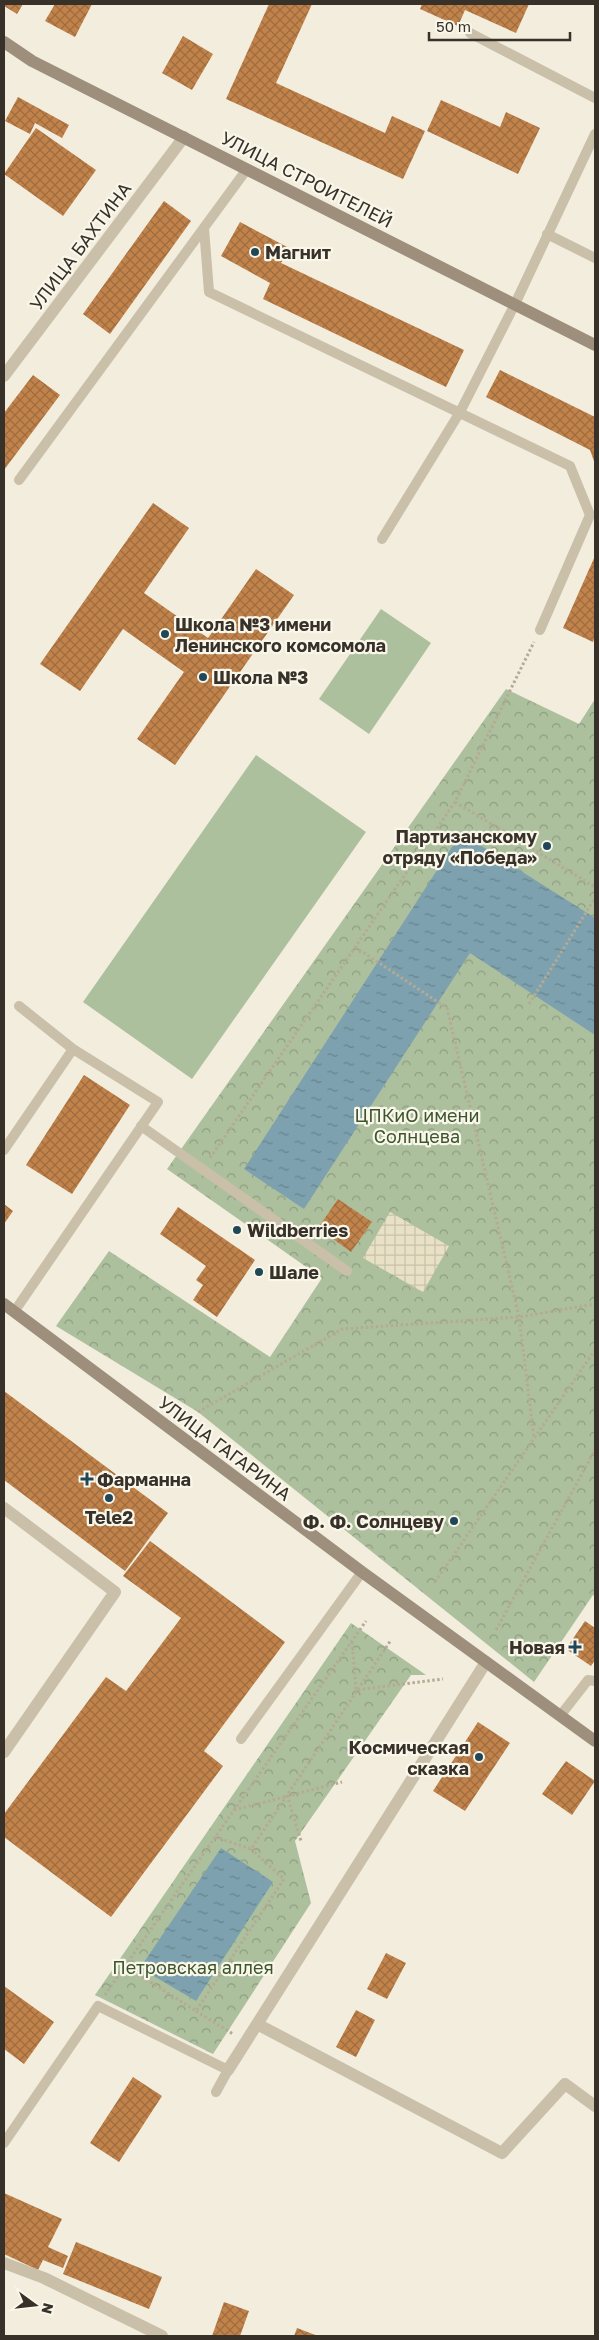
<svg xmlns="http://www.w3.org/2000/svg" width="599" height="2340" font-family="'Golos Text',sans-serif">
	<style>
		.grass { fill: #adc09e }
		.forest { fill: url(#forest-crowns) }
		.plaza { fill: url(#plaza-grid) }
		.water { fill: url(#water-ripples) }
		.building { fill: url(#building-cross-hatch) }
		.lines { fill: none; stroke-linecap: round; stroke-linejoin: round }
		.path { stroke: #b5aa94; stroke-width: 3; stroke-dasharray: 2.5 2.5; stroke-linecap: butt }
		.lane { stroke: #cabfa9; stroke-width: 10 }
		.street { stroke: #cabfa9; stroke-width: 12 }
		.secondary { stroke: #9d8f7b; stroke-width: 12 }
		.poi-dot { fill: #204757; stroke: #f9f6ea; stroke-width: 2 }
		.labels { text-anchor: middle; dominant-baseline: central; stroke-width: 4.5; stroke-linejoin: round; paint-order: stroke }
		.street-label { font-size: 18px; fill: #373129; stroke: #f9f6ea }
		.poi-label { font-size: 18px; font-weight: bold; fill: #373129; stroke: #f9f6ea; text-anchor: start }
		.park-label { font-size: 18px; fill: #3d552d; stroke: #f9f6ea }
	</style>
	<defs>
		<pattern id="forest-crowns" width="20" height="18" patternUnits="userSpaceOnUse" patternTransform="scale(1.25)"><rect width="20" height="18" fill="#adc09e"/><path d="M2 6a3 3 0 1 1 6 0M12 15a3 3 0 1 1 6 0" fill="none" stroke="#8e9d81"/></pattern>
		<pattern id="plaza-grid" width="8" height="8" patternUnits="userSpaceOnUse" patternTransform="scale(1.25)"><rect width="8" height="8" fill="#e9e1c5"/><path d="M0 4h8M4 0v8" fill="none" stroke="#c8c2a9"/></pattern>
		<pattern id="water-ripples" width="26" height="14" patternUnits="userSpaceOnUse" patternTransform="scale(1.25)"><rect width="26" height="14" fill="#7da1ae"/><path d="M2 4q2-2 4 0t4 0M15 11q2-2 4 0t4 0" fill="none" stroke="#67848e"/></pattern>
		<pattern id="building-cross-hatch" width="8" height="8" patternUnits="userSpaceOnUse" patternTransform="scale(1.25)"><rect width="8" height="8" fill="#c2834b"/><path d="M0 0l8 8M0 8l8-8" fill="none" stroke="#9e6c3e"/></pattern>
	</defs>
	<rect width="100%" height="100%" fill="#f2eddd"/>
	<path class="grass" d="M381 609 431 643 369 734 319 699Z
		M256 755 366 832 192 1079 83 1002Z"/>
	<path class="forest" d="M506 689 579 724 595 699V1596L593 1595 534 1682 198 1412 56 1326 109 1251 270 1357 322 1278 167 1169Z
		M351 1623 426 1675H411L295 1841 311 1903 213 2054 95 1995Z"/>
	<path class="plaza" d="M390 1212 449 1246 423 1292 363 1258Z"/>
	<path class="water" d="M461 833 595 918V1035L470 953 304 1209 244 1169Z
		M221 1848 273 1882 196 2001 140 1968Z"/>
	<path class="building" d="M4 4H23L17 14 4 6Z
		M55 4H92L75 37 45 21Z
		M269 4H312L276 83 385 133 392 116 425 131 403 179 226 99Z
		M422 4H529L516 33 465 10 458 26 420 9Z
		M183 36 213 54 192 90 162 73Z
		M18 97 69 125 62 138 35 123 30 134 5 121Z
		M441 100 500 127 506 112 540 128 518 174 427 131Z
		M36 128 96 170 63 216 4 174Z
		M164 201 191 221 110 334 83 314Z
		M240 222 289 248 281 263 464 350 446 387 263 299 270 283 221 256Z
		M500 370 595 417V464L590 450 486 397Z
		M33 375 60 395 4 470V413Z
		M153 503 189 528 144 593 208 638 256 569 294 595 175 765 137 739 184 672 123 629 80 691 40 664Z
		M595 556V636L593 642 563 628Z
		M84 1075 130 1105 72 1194 26 1165Z
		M338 1199 372 1222 351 1252 318 1228Z
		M4 1204 13 1211 4 1224Z
		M178 1207 255 1260 217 1317 193 1300 203 1285 196 1280 206 1266 160 1234Z
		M4 1391 168 1513 125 1571 4 1480Z
		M150 1541 285 1642 204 1751 223 1766 111 1917 4 1837V1814L106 1677 126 1691 181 1618 123 1576Z
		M585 1621 595 1628V1660L591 1666 566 1649Z
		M478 1722 510 1743 465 1811 433 1791Z
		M566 1761 595 1781 572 1815 542 1794Z
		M386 1953 406 1963 387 1999 367 1989Z
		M4 1986 54 2022 24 2064 4 2049Z
		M356 2010 375 2020 356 2057 336 2047Z
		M133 2077 162 2096 119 2162 90 2143Z
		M4 2193 62 2219 48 2247 68 2256 63 2268 43 2260 38 2270 4 2254Z
		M76 2242 162 2277 149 2309 63 2274Z
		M224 2302 249 2311 240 2336H212Z
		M297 2328 318 2336H294Z"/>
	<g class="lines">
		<path class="path" d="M455 802 595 887
			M355 947 447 1008 519 1317 534 1438
			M529 1004 595 898
			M210 1158 455 802 534 642
			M198 1412 342 1329 519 1317 595 1304
			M435 1582 595 1350
			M496 1630 595 1450
			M352 1642 356 1690 443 1679
			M287 1795 301 1841
			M234 1810 342 1782
			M215 1837 251 1849 391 1640
			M125 1966 196 2011 284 1879 251 1849
			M105 1995 366 1621
			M196 2011 233 2034"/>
		<path class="lane" d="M470 33 595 98
			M204 228 209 292 570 466 590 515 540 630
			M547 234 595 258
			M19 480 247 169
			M382 539 460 412 515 304 595 134
			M19 1006 73 1049
			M141 1126 347 1271
			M4 1150 73 1049 158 1102 14 1312
			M560 1716 588 1680 595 1681
			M241 1739 362 1572
			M4 2143 98 2006 228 2070 216 2092"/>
		<path class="street" d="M4 376 184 137
			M4 1508 115 1592 4 1752
			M257 2024 502 2153 565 2084 595 2106
			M228 2070 486 1662
			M4 2263 44 2278 162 2336"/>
		<path class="secondary" d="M4 42 32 61 595 345
			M4 1304 362 1572 595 1741"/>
	</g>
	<g class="poi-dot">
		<circle cx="255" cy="252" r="5"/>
		<circle cx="165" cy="634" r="5"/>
		<circle cx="203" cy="677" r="5"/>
		<circle cx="547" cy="846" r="5"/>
		<circle cx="237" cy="1230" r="5"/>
		<circle cx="259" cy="1272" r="5"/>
		<path d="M84.5 1471.5h5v5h5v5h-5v5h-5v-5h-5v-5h5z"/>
		<circle cx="109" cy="1498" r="5"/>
		<circle cx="454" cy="1521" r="5"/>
		<path d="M572.5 1639.5h5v5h5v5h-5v5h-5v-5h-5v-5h5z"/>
		<circle cx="479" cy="1757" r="5"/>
	</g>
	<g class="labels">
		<g class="street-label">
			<text transform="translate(307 179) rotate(27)">УЛИЦА СТРОИТЕЛЕЙ</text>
			<text transform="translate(80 246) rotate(-53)">УЛИЦА БАХТИНА</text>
			<text transform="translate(225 1448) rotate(37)">УЛИЦА ГАГАРИНА</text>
		</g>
		<g class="poi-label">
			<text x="265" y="252">Магнит</text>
			<text x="175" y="624">Школа №3 имени<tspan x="175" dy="21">Ленинского комсомола</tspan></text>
			<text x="213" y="677">Школа №3</text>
			<text x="537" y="836" text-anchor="end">Партизанскому<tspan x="537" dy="21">отряду «Победа»</tspan></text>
			<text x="247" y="1230">Wildberries</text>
			<text x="269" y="1272">Шале</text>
			<text x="97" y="1479">Фарманна</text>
			<text x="109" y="1517" text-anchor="middle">Tele2</text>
			<text x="444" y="1521" text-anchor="end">Ф. Ф. Солнцеву</text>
			<text x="565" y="1647" text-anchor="end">Новая</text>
			<text x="469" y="1747" text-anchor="end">Космическая<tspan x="469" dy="21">сказка</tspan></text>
		</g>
		<g class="park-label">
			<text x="417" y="1115">ЦПКиО имени<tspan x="417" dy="21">Солнцева</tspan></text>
			<text x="193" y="1967">Петровская аллея</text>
		</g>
	</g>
	<rect width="599" height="2340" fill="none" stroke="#373129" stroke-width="10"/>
	<g transform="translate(35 2305) rotate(105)" stroke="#f9f6ea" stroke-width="4" paint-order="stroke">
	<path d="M0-4L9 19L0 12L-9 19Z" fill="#373129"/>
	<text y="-8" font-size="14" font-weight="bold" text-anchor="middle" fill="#373129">N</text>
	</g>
	<path d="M429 32v8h141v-8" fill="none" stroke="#373129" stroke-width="2.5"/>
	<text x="436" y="32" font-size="15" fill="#373129" stroke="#f9f6ea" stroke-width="4" paint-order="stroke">50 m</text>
</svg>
